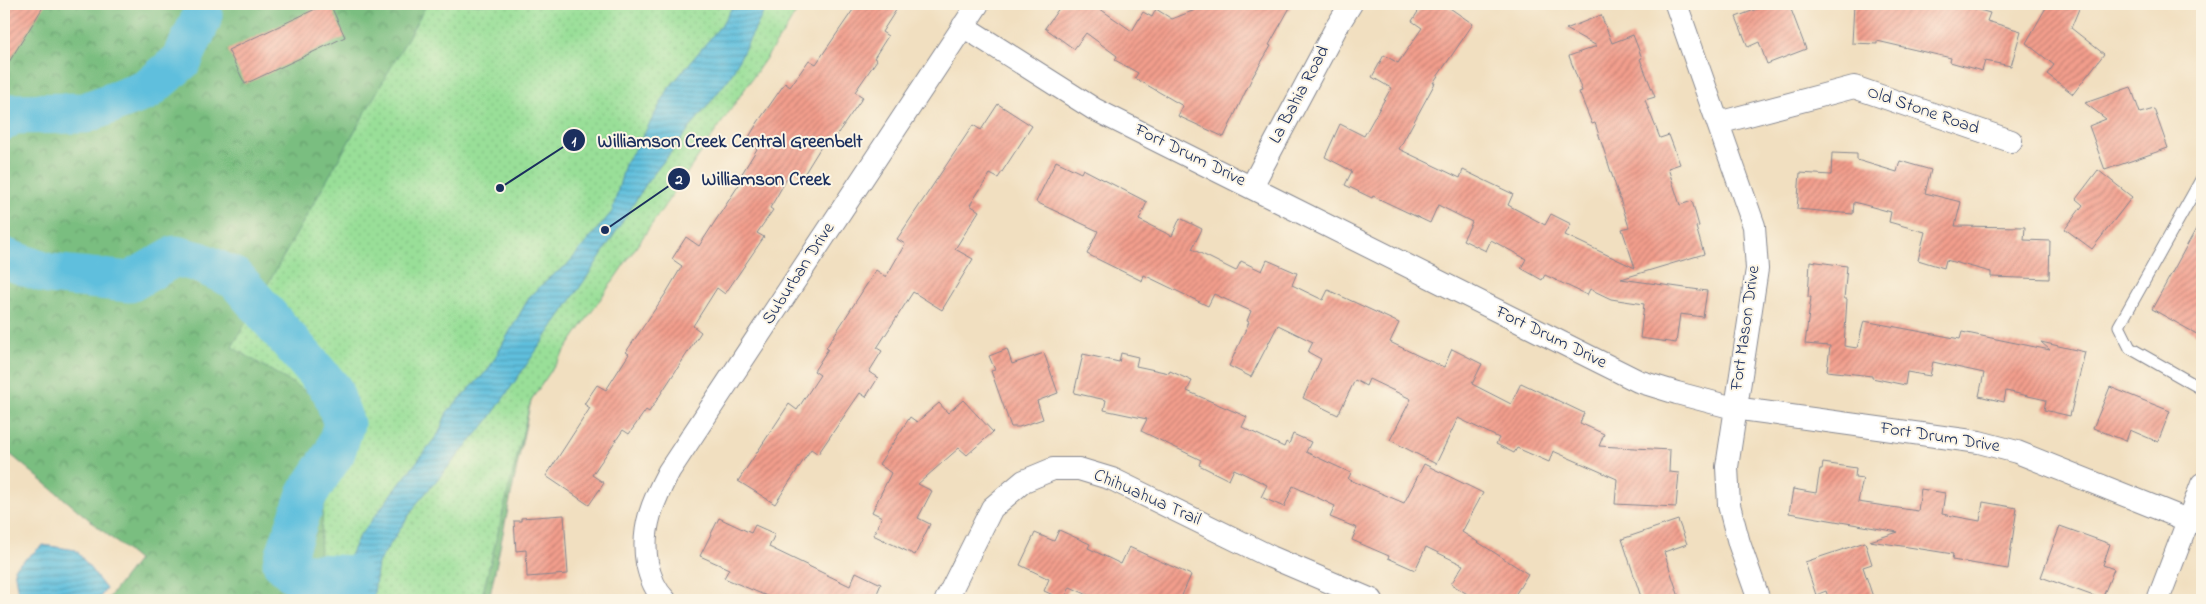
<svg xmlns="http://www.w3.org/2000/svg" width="2206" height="604" font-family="'Indie Flower',sans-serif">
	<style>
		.forest { fill: url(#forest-crowns); stroke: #4a766f }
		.park { fill: url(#park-dots); stroke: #5a877b }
		.water { fill: url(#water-rules); stroke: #3d779e }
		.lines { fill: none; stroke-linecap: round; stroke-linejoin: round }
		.river { stroke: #5fbfdd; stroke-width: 41 }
		.building { fill: url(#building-hatch) }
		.lane-casing { stroke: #86878f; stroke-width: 13 }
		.street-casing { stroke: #86878f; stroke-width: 24 }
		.lane { stroke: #fff; stroke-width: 11 }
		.street { stroke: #fff; stroke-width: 22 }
		.labels { text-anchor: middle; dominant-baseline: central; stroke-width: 4; stroke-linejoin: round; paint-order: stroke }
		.street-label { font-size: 18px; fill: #1b2f5e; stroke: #fcf5e5 }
		.leader { fill: none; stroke: #1b2f5e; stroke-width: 2 }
		.callout-dot { fill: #1b2f5e; stroke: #fcf5e5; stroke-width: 2 }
		.mark-label { font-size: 15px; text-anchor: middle; font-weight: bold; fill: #fff }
		.callout-label { font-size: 19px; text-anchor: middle; font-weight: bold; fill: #1b2f5e; stroke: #fcf5e5; stroke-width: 4; stroke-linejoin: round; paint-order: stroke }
	</style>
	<defs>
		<pattern id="forest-crowns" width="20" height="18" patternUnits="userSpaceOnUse" patternTransform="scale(1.25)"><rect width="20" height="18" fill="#7abe80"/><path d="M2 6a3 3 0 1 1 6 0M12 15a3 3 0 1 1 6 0" fill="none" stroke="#639b6c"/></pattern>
		<pattern id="park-dots" width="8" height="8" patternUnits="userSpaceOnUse" patternTransform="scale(1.25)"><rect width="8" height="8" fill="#99df98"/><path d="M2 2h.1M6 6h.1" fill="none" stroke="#83c085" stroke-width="1.8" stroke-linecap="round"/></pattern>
		<pattern id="water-rules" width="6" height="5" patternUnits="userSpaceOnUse" patternTransform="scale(1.25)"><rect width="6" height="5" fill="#5fbfdd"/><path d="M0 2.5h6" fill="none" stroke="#4e9cb6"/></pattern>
		<pattern id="building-hatch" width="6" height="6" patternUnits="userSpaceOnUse" patternTransform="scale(1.25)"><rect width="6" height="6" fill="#f39e8c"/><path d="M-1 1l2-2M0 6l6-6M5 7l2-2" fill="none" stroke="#c48176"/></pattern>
	</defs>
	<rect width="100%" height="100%" fill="#fcf5e5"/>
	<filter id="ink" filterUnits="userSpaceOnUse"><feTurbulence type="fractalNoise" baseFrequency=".02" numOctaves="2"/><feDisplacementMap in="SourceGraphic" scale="10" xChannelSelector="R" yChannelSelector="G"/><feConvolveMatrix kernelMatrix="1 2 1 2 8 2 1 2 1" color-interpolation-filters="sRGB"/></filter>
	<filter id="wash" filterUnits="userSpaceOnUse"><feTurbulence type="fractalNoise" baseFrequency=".0096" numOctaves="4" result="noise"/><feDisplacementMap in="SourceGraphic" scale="20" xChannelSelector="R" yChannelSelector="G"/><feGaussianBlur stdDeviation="1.12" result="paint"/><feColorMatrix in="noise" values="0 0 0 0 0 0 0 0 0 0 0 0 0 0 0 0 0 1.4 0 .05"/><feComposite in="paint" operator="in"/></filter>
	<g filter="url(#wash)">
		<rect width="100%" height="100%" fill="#f1dfc0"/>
		<path class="forest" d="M4 4H789L531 400 489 600H107L138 560 4 449Z"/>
		<path class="park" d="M427 4H801L786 29 531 400 481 600H281L319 560 323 510 342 454 363 426 232 347Z"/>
		<path class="water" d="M734 4H768L730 77 648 181 591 271 487 422 417 503 378 563 373 600H341L348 560 358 538 439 433 447 412 488 370 530 296 550 277 566 266 612 212 626 161 637 147 669 88 723 23Z
			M43 545 76 550 106 589 98 600H19L14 568Z"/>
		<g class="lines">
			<path class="river" d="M4 120 9 114 85 113 147 90 182 60 202 17V4
				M4 258 49 274 130 282 175 256 199 262 236 279 332 390 344 424 335 452 307 494 283 563 294 573 351 576"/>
		</g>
		<g id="blocks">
			<path class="building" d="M4 4H45L4 70Z
				M326 4H330L345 37 245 84 228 50Z
				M857 4H900L882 32 888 36 874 58 877 60 855 92 863 97 829 146 824 142 803 176 792 170 770 208 773 210 757 233 764 237 725 294 717 288 693 326 701 332 649 412 646 410 629 434 623 430 592 475 604 483 589 505 546 476 590 408 584 404 597 385 606 390 629 354 626 352 666 293 682 266 672 259 686 237 699 246 744 177 741 175 757 149 746 142 758 122 785 83 790 87 809 60 816 64Z
				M1062 4H1093L1132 31 1143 12 1152 17 1156 9 1172 19 1195 10 1196 4H1292L1269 45 1271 46 1252 78 1224 137 1178 116 1183 106 1135 78 1138 73 1115 60 1117 56 1086 33 1074 49 1045 28Z
				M1423 4H1444L1473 24 1433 83H1435L1399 149 1460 178 1463 170 1513 194 1508 205 1545 225 1551 214 1571 224 1565 235 1635 268 1622 229 1629 227 1595 123 1592 124 1579 92 1582 91 1569 56 1597 46 1566 29 1601 15 1612 43 1633 35 1642 58 1640 59 1655 97 1645 100 1660 138 1669 135 1680 164 1668 168 1680 205 1692 201 1699 226 1696 227 1704 254 1621 279 1707 291 1703 317 1680 314 1676 343 1640 338 1644 304 1611 299 1590 289 1587 295 1545 275 1542 280 1521 268 1526 259 1491 240 1486 251 1463 240 1472 222 1438 205 1430 223 1373 196 1372 198 1345 185 1352 171 1325 157 1340 124 1364 136 1391 88 1372 77 1384 55 1398 63 1422 28 1412 21Z
				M1770 4H1789L1806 49 1767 64 1759 42 1748 47 1736 17Z
				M1854 4H1958L1990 13 1987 21 2021 31 2011 66 1985 61 1982 71 1950 62 1951 58 1877 41V44L1852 43Z
				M2048 4H2081L2071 28 2104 54 2073 94 2047 74 2054 65 2026 43Z
				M2131 87 2140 113 2154 109 2168 148 2105 170 2089 126 2106 119 2085 103Z
				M998 104 1032 126 998 178 990 174 970 205 979 211 955 249 973 259 942 310 913 292 877 348 882 351 869 372 878 378 866 397 860 393 818 454 811 449 775 504 738 481 789 404 797 410 820 375 814 371 828 349 826 348 876 270 886 277 905 244 897 239 973 125 981 130Z
				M1832 153 1857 154V160L1897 172 1900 161 1931 170 1925 193 1961 202 1955 226 2025 227 2024 240 2050 241 2049 279 1991 277V272L1946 260 1944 268 1918 260 1925 232 1889 222 1891 212 1854 202 1853 214 1797 209 1800 173 1831 175Z
				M1056 161 1081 173 1083 169 1147 202 1139 220 1172 236 1180 218 1202 229 1192 249 1236 271 1241 261 1262 271 1267 260 1297 273 1292 285 1323 300 1328 290 1399 323 1390 342 1423 358 1444 367 1452 349 1482 364 1472 384 1511 404 1521 383 1584 413 1580 423 1604 434 1599 446 1670 450 1669 472 1679 473 1676 507 1615 504 1617 479 1553 451 1549 462 1517 448 1514 453 1496 444 1499 438 1458 418 1436 464 1390 440 1411 399 1369 379 1366 386 1355 380 1338 415 1303 398 1321 359 1308 352 1313 342 1278 325 1251 377 1229 366 1249 322 1247 321 1251 311 1214 294 1208 306 1144 275 1142 281 1087 254 1098 231 1036 202Z
				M2098 170 2132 197 2092 249 2065 229 2083 205 2076 199Z
				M2202 218V337L2152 309Z
				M1810 261 1847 266 1844 299H1847L1844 346 1857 348 1864 321 1960 339 1962 332 2050 350 2041 342 2085 352 2070 416 2044 410 2046 400 2006 391 2004 402 1979 396 1984 373 1933 362 1930 376 1907 372 1905 385 1872 378V376L1827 371 1830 346 1805 344 1811 297H1808Z
				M1007 349 1012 364 1044 353 1058 393 1037 401 1043 419 1019 427H1011L991 371 995 370 989 356Z
				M1121 353 1138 357 1136 366 1169 373 1170 371 1192 381 1187 391 1247 417 1242 427 1284 447 1286 442 1289 444 1293 434 1311 442 1306 452 1351 473 1348 479 1404 503 1424 464 1483 493 1462 532 1528 574 1512 600H1496L1484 593 1480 600H1477L1451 584 1463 565 1426 547 1415 570 1388 558 1389 556 1352 540 1357 528 1330 517 1335 506 1293 486 1284 507 1261 497 1267 485 1234 469 1229 480 1199 465 1201 460 1141 431 1147 419 1104 410 1106 400 1074 393 1083 354 1119 362Z
				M2110 387 2170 411 2158 442 2130 430 2126 441 2093 428Z
				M963 400 993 432 967 455 959 448 918 484 932 491 918 518 930 524 915 555 873 535 882 517 872 512 891 473 879 464 910 417 917 422 939 403 948 413Z
				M1823 463 1856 468 1855 477 1863 478 1858 502 1918 511 1921 489 1945 493 1942 514 1980 521 1983 502 2017 508 2008 569 1952 560 1953 554 1870 541 1898 532 1789 513 1793 489 1816 493 1820 469H1822Z
				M564 515 568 574 527 577 526 550 516 551 514 521H521V518Z
				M719 518 751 533 755 525 775 534 769 547 850 586 856 572 881 584 875 598 879 600H776L724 578 729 569 700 556Z
				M1678 520 1687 544 1664 552 1680 600H1642L1622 539Z
				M2060 526 2110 544 2103 565 2114 569 2102 599 2041 577Z
				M1059 530 1090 544 1088 548 1121 564 1129 547 1191 575 1180 600H1099L1070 587 1064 600 1044 591 1049 579 1020 565 1035 533 1054 541Z
				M1865 542 1872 564 1863 567 1874 600H1829L1826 591 1816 595 1805 562Z"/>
		</g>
	</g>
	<g filter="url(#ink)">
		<use href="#blocks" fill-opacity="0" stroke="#86878f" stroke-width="1"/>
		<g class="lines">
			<defs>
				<path id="lane" d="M2202 178 2119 326 2130 348 2202 389"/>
				<path id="street" d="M1676 4 1754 226 1757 269 1727 467 1729 505 1739 543 1759 600
					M963 26 1094 109 1638 381 1677 393 1734 408 1979 442 2017 452 2187 520
					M1718 123 1854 87 2011 141
					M1252 186 1336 28 1351 4
					M665 600C655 590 650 578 647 563 641 528 653 501 669 471L978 4
					M946 600 992 508 1024 481 1053 469H1079L1112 479 1271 557 1372 600
					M2158 600 2202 484"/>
			</defs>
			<use href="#lane" class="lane-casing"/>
			<use href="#street" class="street-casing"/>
			<use href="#lane" class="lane"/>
			<use href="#street" class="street"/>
		</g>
	</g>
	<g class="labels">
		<g class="street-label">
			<text transform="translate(1300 95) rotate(-62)">La Bahia Road</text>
			<text transform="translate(1923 111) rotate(19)">Old Stone Road</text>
			<text transform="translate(1190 156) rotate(26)">Fort Drum Drive</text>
			<text transform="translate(799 274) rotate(-57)">Suburban Drive</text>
			<text transform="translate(1746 328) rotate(-82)">Fort Mason Drive</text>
			<text transform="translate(1551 338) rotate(26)">Fort Drum Drive</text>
			<text transform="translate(1940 438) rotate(9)">Fort Drum Drive</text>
			<text transform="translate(1147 498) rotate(24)">Chihuahua Trail</text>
		</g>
	</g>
	<path class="leader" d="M500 188L574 140M605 230L679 179"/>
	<g class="callout-dot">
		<circle cx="500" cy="188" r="5"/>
		<circle cx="605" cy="230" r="5"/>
		<circle cx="574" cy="140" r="12"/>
		<circle cx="679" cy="179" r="12"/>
	</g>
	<g class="mark-label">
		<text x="574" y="146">1</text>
		<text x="679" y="184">2</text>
	</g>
	<g class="callout-label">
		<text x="730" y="147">Williamson Creek Central Greenbelt</text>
		<text x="766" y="185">Williamson Creek</text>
	</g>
	<rect width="2206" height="604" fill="none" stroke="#fcf5e5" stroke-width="20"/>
</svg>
